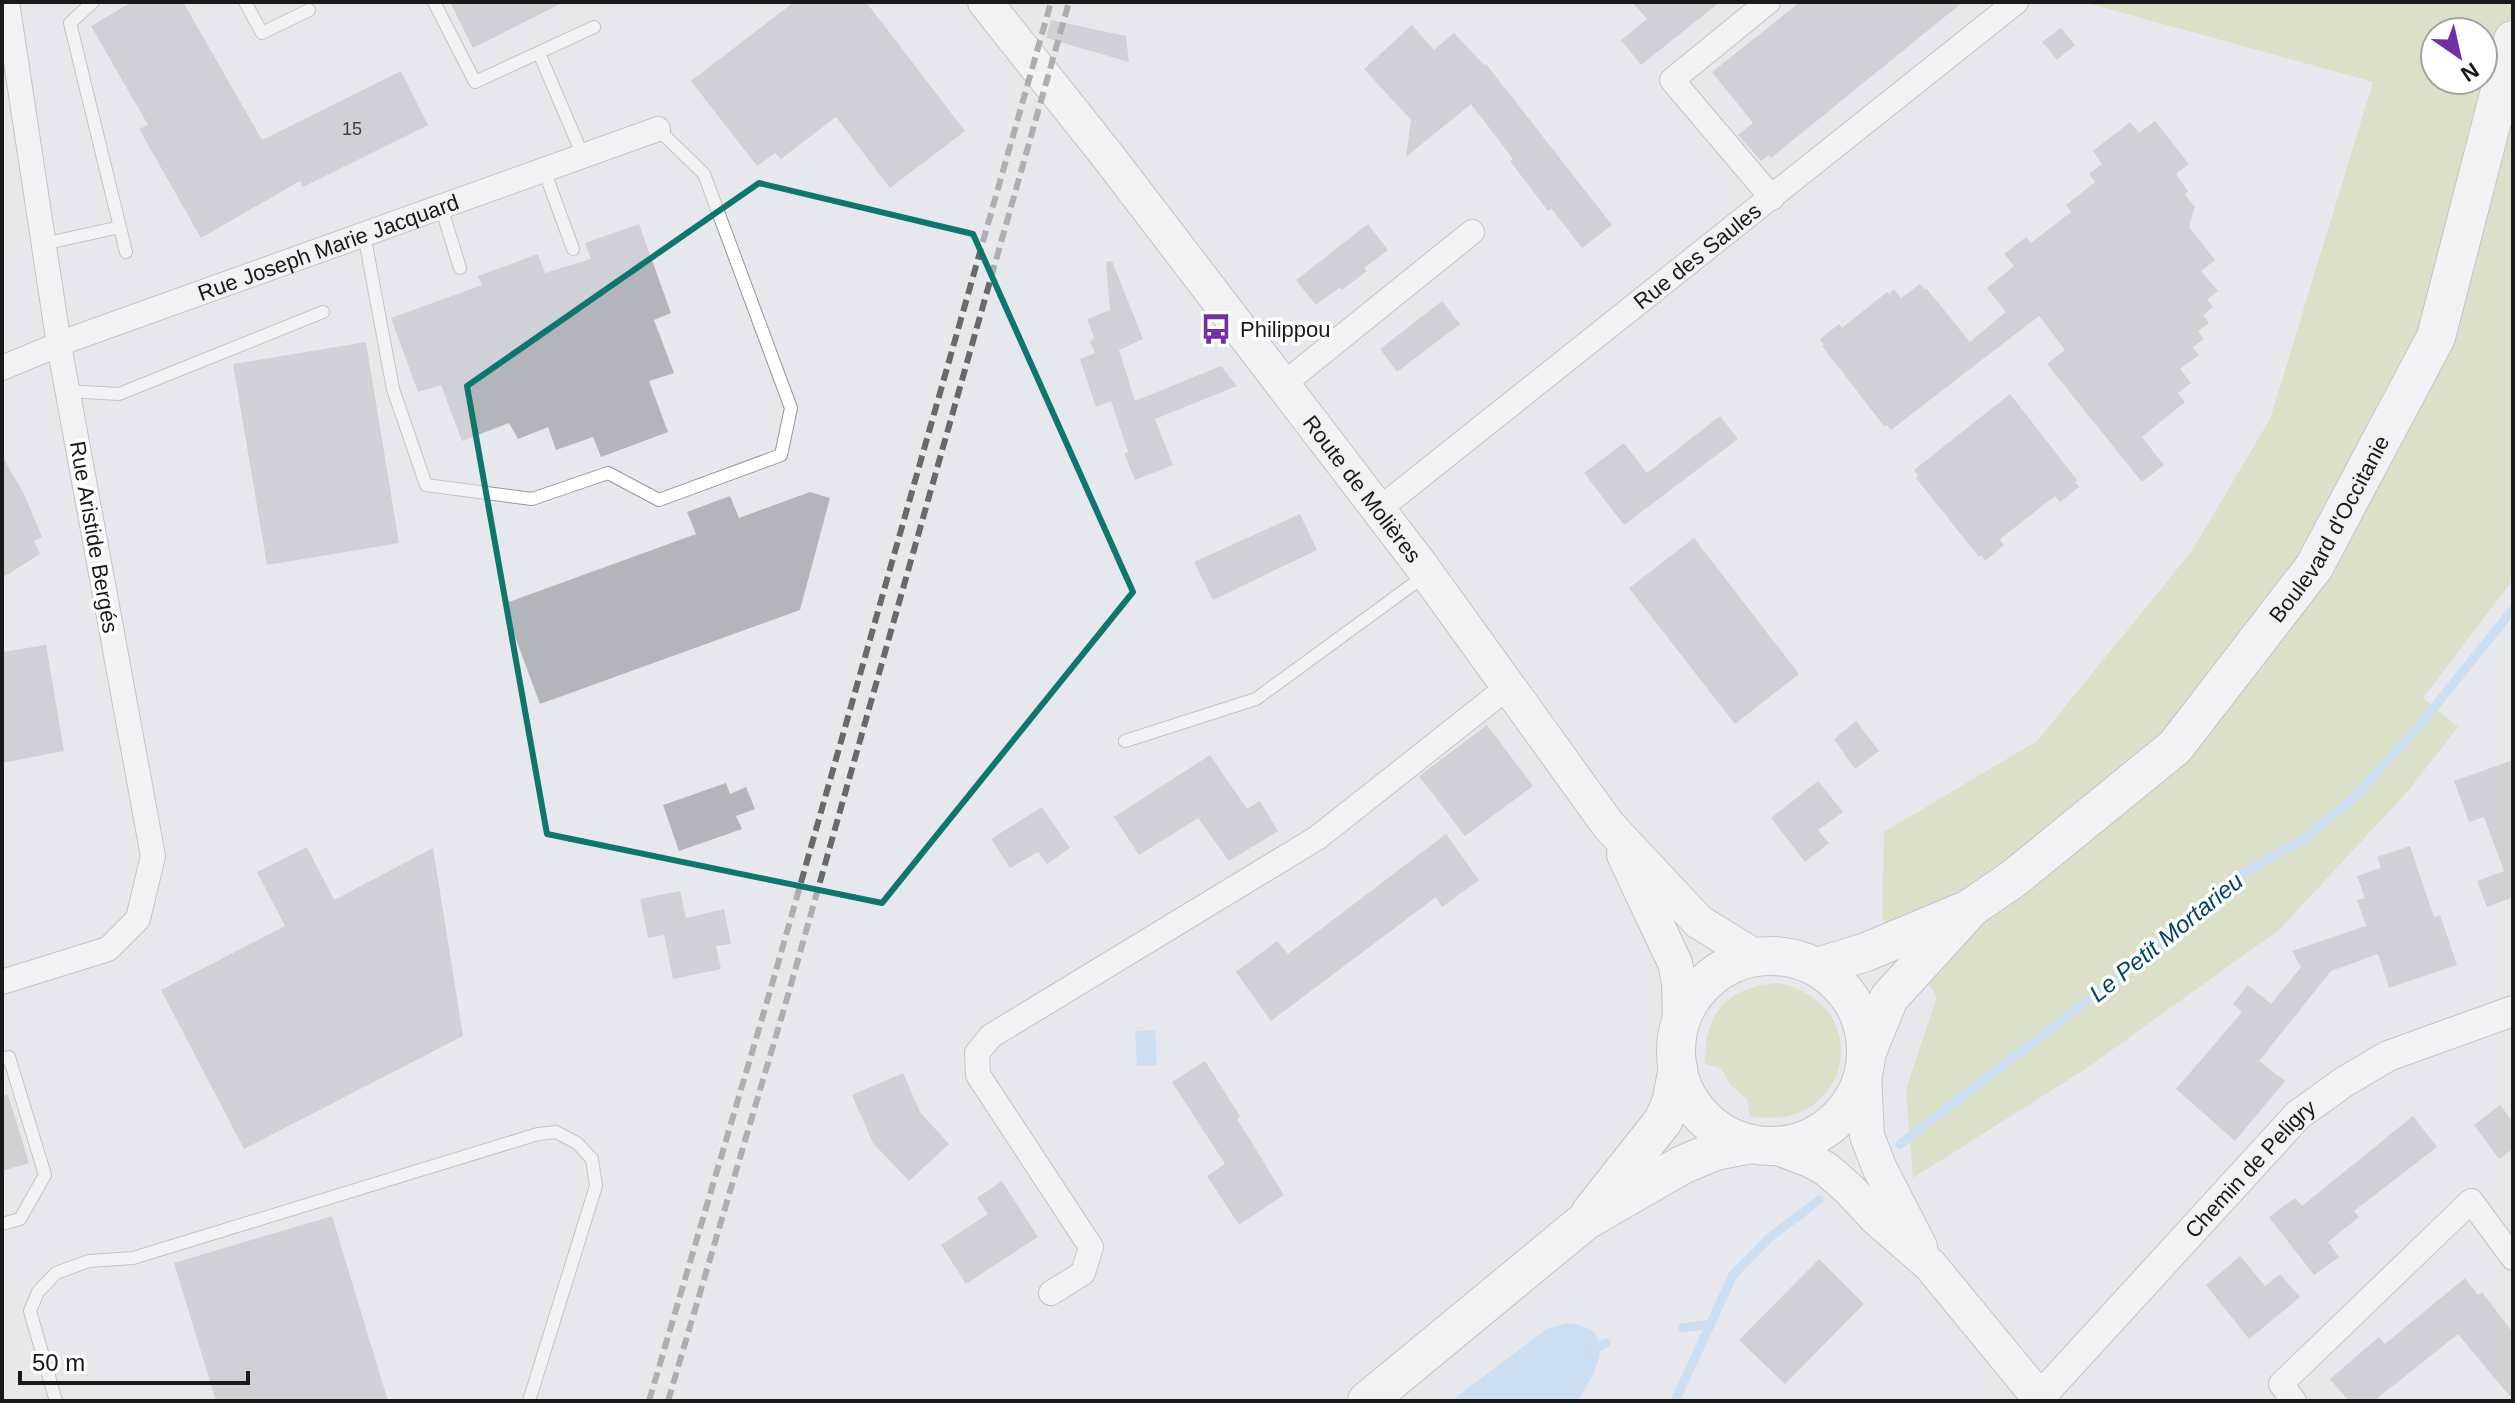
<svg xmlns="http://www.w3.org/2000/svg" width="2515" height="1403" font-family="Arial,sans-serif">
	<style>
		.green { fill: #cdd99d; fill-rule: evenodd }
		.water { fill: #aad3f7 }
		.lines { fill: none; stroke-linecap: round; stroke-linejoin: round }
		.stream { stroke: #aad3f7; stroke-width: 9 }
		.building { fill: #b4b5ba }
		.service-casing { stroke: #96979b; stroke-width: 14 }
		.minor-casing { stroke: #96979b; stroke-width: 26 }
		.tertiary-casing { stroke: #96979b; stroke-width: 32 }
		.secondary-casing { stroke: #96979b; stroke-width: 36 }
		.primary-casing { stroke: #96979b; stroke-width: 40 }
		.service { stroke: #fff; stroke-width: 12 }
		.minor { stroke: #fff; stroke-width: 24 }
		.tertiary { stroke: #fff; stroke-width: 30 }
		.secondary { stroke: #fff; stroke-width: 34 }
		.primary { stroke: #fff; stroke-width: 38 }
		.rail { stroke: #68696c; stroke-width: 6; stroke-dasharray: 12 6; stroke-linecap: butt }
		.marked { fill: none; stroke: #0f766e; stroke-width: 6; stroke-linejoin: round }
		.labels { text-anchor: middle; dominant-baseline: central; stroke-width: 7; stroke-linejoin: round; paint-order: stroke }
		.number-label { font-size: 18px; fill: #3f4043 }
		.street-label { font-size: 22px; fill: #18191b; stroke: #fff }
		.poi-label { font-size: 22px; fill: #18191b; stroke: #fff; text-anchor: start }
		.water-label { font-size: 24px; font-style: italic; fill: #06446d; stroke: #fff }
	</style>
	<rect width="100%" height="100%" fill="#e7e8ed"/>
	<path class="green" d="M2083 2H2513V580L2423 698 2458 727 2409 790 2280 929 2087 1068 1913 1178 1906 1089 1937 997 1882 917 1884 832 2037 741 2191 552 2270 419 2373 82ZM2435 32H2483V80H2435Z
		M1778 983C1878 1003 1852 1135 1750 1116L1747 1099 1730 1085 1722 1069 1705 1064C1703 1014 1728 986 1778 983Z"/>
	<path class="water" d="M1155 1030 1157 1065 1137 1066 1135 1031Z
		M1567 1323C1621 1328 1597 1372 1577 1401H1451L1547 1329Z"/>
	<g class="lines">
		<path class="stream" d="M1900 1144 2133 966 2177 931 2232 879 2301 841 2351 801 2420 725 2513 609
			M1682 1328 1711 1324
			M1590 1352 1606 1343
			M1675 1401 1733 1275 1769 1238 1819 1200"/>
	</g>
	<path class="building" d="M132 2H183L262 140 401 71 428 125 303 187 300 181 201 238 139 129 148 125 91 26Z
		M450 2H564L473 48Z
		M794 2H866L965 131 890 188 836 117 781 159 775 153 757 166 691 81Z
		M1632 2H1720L1641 65 1621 40 1647 19Z
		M1800 2H1963L1771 158 1769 155 1761 161 1738 135 1753 123 1712 72Z
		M1051 20 1126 36 1129 62 1046 38Z
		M1412 25 1434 50 1454 33 1484 65 1486 64 1612 225 1582 248 1551 208 1548 211 1510 161 1513 159 1471 104 1406 157 1411 120 1364 69Z
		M2061 28 2075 45 2057 60 2042 42Z
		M2155 121 2189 164 2176 174 2188 191 2185 195 2195 207 2189 227 2215 260 2201 271 2218 291 2207 299 2213 307 2203 315 2209 323 2198 331 2204 339 2193 347 2199 355 2180 369 2191 383 2178 393 2185 402 2142 437 2164 465 2142 482 2047 364 2065 350 2039 316 1891 430 1887 425 1884 426 1822 346 1824 345 1820 339 1839 324 1842 328 1887 292 1889 294 1894 289 1901 298 1920 284 1925 290 1926 288 1970 342 2006 312 1987 288 2014 266 2004 254 2026 237 2031 243 2071 212 2066 205 2095 182 2089 174 2102 164 2093 151 2130 122 2139 133Z
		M639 224 671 313 654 320 674 373 649 381 668 432 601 457 593 437 556 450 548 427 518 439 509 423 462 441 441 385 418 392 391 318 482 285 478 276 538 254 545 273 591 259 585 243Z
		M1368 224 1388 250 1364 268 1367 271 1342 290 1340 287 1316 305 1296 280Z
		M1112 261 1143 339 1119 350 1135 401 1221 366 1237 386 1155 419 1173 465 1135 480 1124 453 1128 452 1111 401 1096 407 1080 359 1095 353 1090 342 1094 337 1087 319 1110 310 1106 262Z
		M1442 301 1460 324 1397 372 1380 349Z
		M366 342 399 543 267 565 233 364Z
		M2010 394 2077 480 2075 482 2079 487 2060 502 2055 496 2000 539 2004 545 1985 561 1981 555 1979 557 1939 507 1916 478 1918 476 1914 470Z
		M1720 416 1738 439 1624 525 1584 473 1624 443 1647 473Z
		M2 456 24 494 42 537 34 541 40 554 2 578Z
		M810 492 830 498 800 610 540 704 503 604 696 534 687 512 730 496 739 518Z
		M1300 514 1317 550 1213 600 1194 562Z
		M1694 538 1799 674 1735 724 1629 588Z
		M46 645 64 751 2 763V652Z
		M1856 721 1879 751 1855 769 1834 739Z
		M1487 725 1533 786 1465 836 1419 776Z
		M1210 755 1247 809 1260 801 1278 831 1229 861 1198 818 1139 855 1114 817Z
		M2513 760V897L2487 907 2477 881 2504 871 2484 817 2469 822 2454 781Z
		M1818 781 1843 812 1818 830 1829 843 1805 862 1771 818Z
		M726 783 730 794 746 787 755 809 736 816 742 829 679 851 663 805Z
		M1042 807 1070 848 1047 864 1038 852 1010 868 991 839Z
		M1446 834 1479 880 1442 907 1436 897 1271 1021 1236 972 1277 941 1288 954Z
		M2410 846 2434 917 2440 915 2457 965 2389 988 2378 954 2331 971 2259 1061 2285 1081 2235 1141 2176 1089 2242 1012 2233 1004 2248 985 2271 1004 2301 967 2292 951 2366 926 2357 900 2365 898 2357 876 2381 868 2377 857Z
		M307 847 334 900 433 848 463 1036 244 1149 161 990 285 926 257 872Z
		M680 891 686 918 724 909 731 944 716 946 721 969 673 979 664 935 648 938 640 899Z
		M1205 1061 1240 1116 1237 1119 1284 1195 1239 1225 1207 1176 1225 1164 1172 1082Z
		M903 1073 920 1112 949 1144 909 1181 873 1143 852 1095Z
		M8 1095 29 1163 2 1171V1096Z
		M2500 1105 2513 1122V1149L2499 1159 2474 1125Z
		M2413 1116 2437 1147 2354 1211 2359 1217 2328 1242 2339 1257 2314 1275 2269 1217 2295 1198 2302 1206Z
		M1002 1181 1038 1237 966 1284 941 1245 988 1214 977 1198Z
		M332 1216 388 1401H216L174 1263Z
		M2240 1256 2265 1286 2280 1274 2300 1297 2249 1339 2206 1285Z
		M1819 1259 1864 1304 1785 1384 1739 1340Z
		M2465 1278 2478 1295 2482 1292 2513 1333V1400L2458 1334 2374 1401H2349L2330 1379 2379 1337 2385 1344Z"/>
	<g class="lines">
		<defs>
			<path id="service" d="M93 2 70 23 126 252
				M245 2 262 33 309 10
				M434 2 475 82 594 27
				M539 53 583 156
				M544 170 573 249
				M441 207 460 268
				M364 234 393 389 426 485 532 499 608 473 659 500 781 455 791 408 704 174 658 129
				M43 244 120 227
				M67 391 119 394 323 312
				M1125 741 1256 699 1427 574
				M2 1059 9 1057 45 1175 20 1219 2 1224
				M56 1401 30 1311 38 1292 56 1273 89 1261 133 1258 538 1134 556 1132 577 1143 592 1159 596 1186 529 1401"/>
			<g id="minor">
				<path d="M1768 2 1672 80 1772 198"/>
				<path id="s1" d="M2 368 72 339 658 129"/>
				<path d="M1281 386 1472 232"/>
				<path id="s2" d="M1378 510 2016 2"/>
				<path d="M2 982 108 949 138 919 153 856 59 345 7 2"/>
				<path d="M1051 1293 1083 1273 1091 1247 978 1075 977 1053 991 1036 1317 838 1508 687"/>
				<path d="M2294 1401 2281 1384 2471 1201 2513 1258"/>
			</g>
			<g id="tertiary">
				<path id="s3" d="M2039 1398 2298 1115 2344 1082 2388 1056 2513 1011"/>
			</g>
			<g id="secondary">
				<path id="s4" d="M985 2 1107 155 1420 564 1609 826 1699 922 1756 957"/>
				<path d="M1624 855 1675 963 1679 983 1680 1024"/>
				<path d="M1864 1073 1867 1136 1880 1169 1920 1247"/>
				<path d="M1772 1146 1810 1160 1826 1169 1849 1189 1877 1219 1930 1265 2042 1401"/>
			</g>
			<g id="primary">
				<circle cx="1771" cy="1051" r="95"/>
				<path d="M1817 967 1866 952 1962 912"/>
				<path id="s5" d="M1867 1052 1889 998 1972 907 2013 879 2175 747 2314 567 2436 337 2513 40"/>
				<path d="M1591 1212 1663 1121 1671 1103 1678 1068"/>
				<path d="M1367 1401 1585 1221 1682 1165 1715 1151 1751 1144"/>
			</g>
		</defs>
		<use href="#service" class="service-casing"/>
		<use href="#minor" class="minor-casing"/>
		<use href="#tertiary" class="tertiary-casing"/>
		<use href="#secondary" class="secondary-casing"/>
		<use href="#primary" class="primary-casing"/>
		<use href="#service" class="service"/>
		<use href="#minor" class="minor"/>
		<use href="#tertiary" class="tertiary"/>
		<use href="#secondary" class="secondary"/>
		<use href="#primary" class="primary"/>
		<path class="rail" d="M649 1401 771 988 1051 2
			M668 1401 786 1002 1069 2"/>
	</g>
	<path d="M0 0H2515V1403H0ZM759 183 973 234 1133 592 882 903 547 834 467 386Z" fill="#e7e8ed" fill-opacity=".55" fill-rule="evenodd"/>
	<path class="marked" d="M759 183 973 234 1133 592 882 903 547 834 467 386Z"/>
	<defs>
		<symbol id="bus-bare" viewBox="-9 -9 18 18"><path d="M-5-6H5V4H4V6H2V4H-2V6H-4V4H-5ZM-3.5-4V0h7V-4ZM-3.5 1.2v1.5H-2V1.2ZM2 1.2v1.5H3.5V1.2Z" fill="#7031a7" stroke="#fff" stroke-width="2.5" paint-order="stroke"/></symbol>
	</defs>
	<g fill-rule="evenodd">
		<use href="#bus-bare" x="1194" y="307" width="44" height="44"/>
	</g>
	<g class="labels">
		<g class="number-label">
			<text x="352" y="129">15</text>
		</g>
		<g class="street-label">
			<text stroke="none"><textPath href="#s1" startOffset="348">Rue Joseph Marie Jacquard</textPath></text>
			<text stroke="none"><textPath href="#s2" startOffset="408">Rue des Saules</textPath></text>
			<text stroke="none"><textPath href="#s4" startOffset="616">Route de Molières</textPath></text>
			<text stroke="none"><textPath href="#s5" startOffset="708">Boulevard d'Occitanie</textPath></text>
			<text transform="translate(94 537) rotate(80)">Rue Aristide Bergés</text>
			<text stroke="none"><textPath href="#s3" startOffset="312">Chemin de Peligry</textPath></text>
		</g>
		<g class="poi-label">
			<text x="1240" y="329">Philippou</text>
		</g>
		<g class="water-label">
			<text transform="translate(2166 937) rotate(-39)">Le Petit Mortarieu</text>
		</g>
	</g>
	<rect width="2515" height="1403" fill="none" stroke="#18191b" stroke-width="8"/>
	<g transform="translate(2459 56) rotate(146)"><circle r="38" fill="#ffffff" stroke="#a3a3a4" stroke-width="2"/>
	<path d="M0-6L14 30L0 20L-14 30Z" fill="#7031a7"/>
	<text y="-12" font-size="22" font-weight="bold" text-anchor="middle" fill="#18191b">N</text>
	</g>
	<path d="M20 1371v12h228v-12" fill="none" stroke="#18191b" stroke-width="4"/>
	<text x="32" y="1371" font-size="24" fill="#18191b" stroke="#ffffff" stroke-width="6" paint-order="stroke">50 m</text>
</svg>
